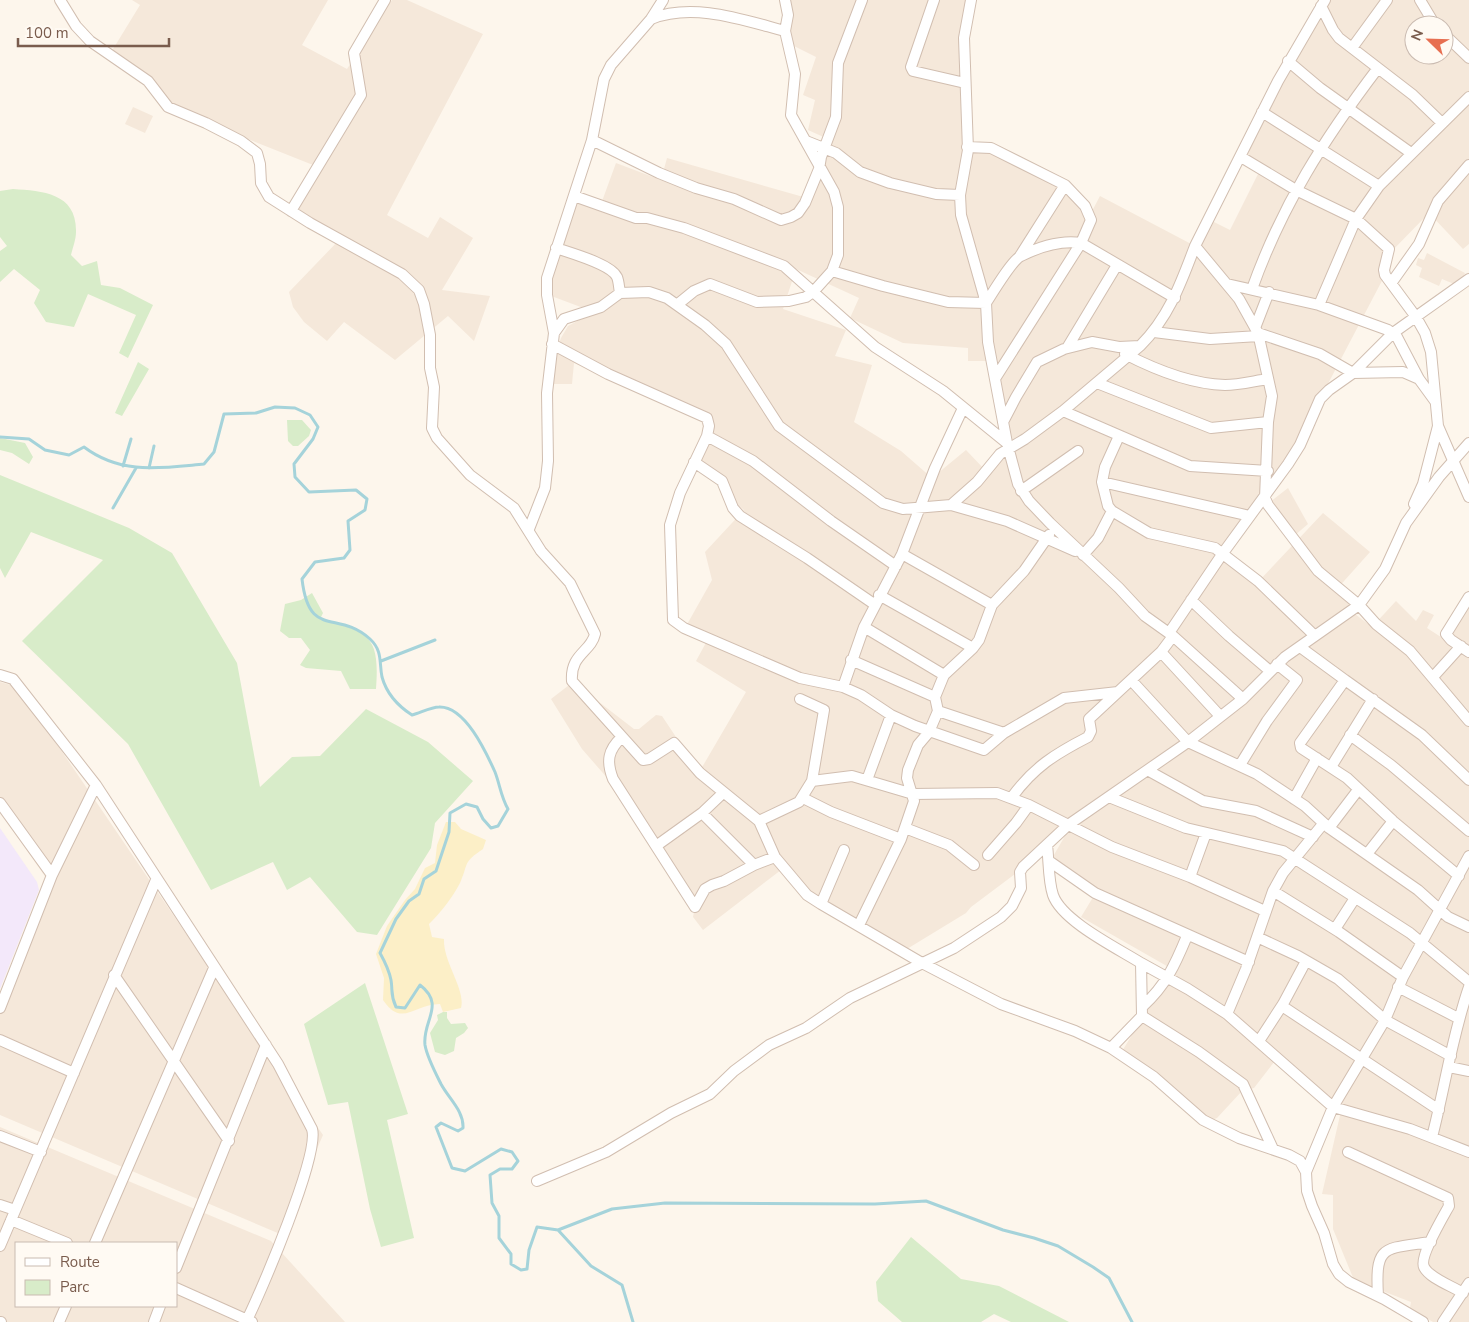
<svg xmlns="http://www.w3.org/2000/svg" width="1469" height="1322" font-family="'Nunito Sans',sans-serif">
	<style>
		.residential { fill: #f5e8da; fill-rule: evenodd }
		.education { fill: #f3e8fa }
		.green { fill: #d8ecc9 }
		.sand { fill: #fcefc7 }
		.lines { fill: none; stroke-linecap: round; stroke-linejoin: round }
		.stream { stroke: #a5d3da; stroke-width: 3 }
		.street-casing { stroke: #d1beb0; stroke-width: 12 }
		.street { stroke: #fff; stroke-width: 10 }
	</style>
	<rect width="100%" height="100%" fill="#fdf6ec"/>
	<path class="residential" d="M132 0H328L302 45 347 69 392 0H407L483 34 387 215 428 238 440 217 473 238 442 290 490 296 474 341 448 316 395 360 344 322 327 341 304 322 293 307 289 292 340 239 291 211 318 167 168 107 148 81 110 54 140 5Z
		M784 0H971L968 11V150H991L1051 176 1090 215 1100 196 1195 246 1210 220 1230 230 1260 170 1241 157 1325 0H1469V244L1463 249 1429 213 1389 254 1385 275 1320 399 1300 445 1223 553 1258 582 1323 513 1370 552 1336 590 1359 605 1351 611 1372 627 1396 601 1416 621 1423 610 1434 615 1427 628 1444 639 1469 599V1322H1433L1410 1308 1411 1302 1354 1280 1333 1229V1195L1322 1194 1341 1111 1278 1057 1254 1088 1242 1091 1217 1118 1206 1122 1121 1053 1172 969 1081 917 1095 894 1051 860 1069 829 1019 871 971 907 966 913 902 952 823 909 781 870 703 930 693 917 695 907 609 780 582 749 551 699 573 682 634 729H639L656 715 662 716 698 770 701 769 746 692 696 661 708 639 685 628 712 580 705 552 744 510 728 496 712 467 695 460 708 422 574 363 572 384H553L556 351 561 338 568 326 594 312 546 294 575 194 601 204 616 163 661 180 667 158 807 198 828 139 808 130 815 100 803 95 816 57 786 42ZM1414 25H1444V55H1414ZM796 269 859 298 850 318 903 343 968 348V361H992L1008 447 986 471 966 450 932 478 901 451 854 422 872 365 835 356 846 330 783 309Z
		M133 107 153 116 145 133 125 124Z
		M1427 253 1465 273 1460 283 1454 284 1442 279 1439 286 1419 277 1422 268 1416 265 1418 258 1424 260Z
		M1288 488 1308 524 1294 536 1270 502Z
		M0 682 18 687 323 1135 280 1234 0 1115V1011L51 885 0 812Z
		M0 1127 271 1241 345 1322H0ZM16 1243H176V1306H16Z"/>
	<path class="education" d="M0 828 37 882 39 890 0 989Z"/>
	<path class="green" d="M13 189C43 191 77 193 76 232 76 239 73 247 71 255L82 266 97 261 101 285 120 288 153 305 128 358 119 353 136 315 88 294 74 327 46 322 34 303 40 290 14 269 0 282V251L7 246 0 237V191Z
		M138 362 149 369 122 416 115 413Z
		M287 420H302L311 430 309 436 298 446H293L288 441Z
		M0 438 25 443 33 457 29 464 12 453 0 450Z
		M0 475 129 528 172 553 237 663 260 787 292 757 320 756 366 709 428 742 473 781 435 823 431 848 377 935 357 932 310 877 287 890 273 862 211 890 128 744 22 641 103 560 31 532 5 578 0 568Z
		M312 593 323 613 320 619C369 632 380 635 376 689H350L341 671 306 668 300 665 310 650 301 638H289L280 631 285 604 301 600Z
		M365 983 408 1114 387 1120 414 1238 381 1247 370 1209 348 1102 328 1105 304 1024Z
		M443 1012H447V1018L451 1024 465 1023 468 1028 464 1033 456 1038 454 1051 445 1055 435 1052 430 1033 438 1020 437 1015Z
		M911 1237 961 1279 999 1286 1069 1322H1011L994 1314 981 1322H902L878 1301 876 1282Z"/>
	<path class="sand" d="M446 822H455L461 829 486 840 483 849C462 863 469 863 460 883 453 897 440 913 429 924L432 937 444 939C443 963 466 989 461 1008L443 1012 440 1004C414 1004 402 1028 383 1000L384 978 376 954 387 926 405 900 415 889 425 868 435 863 437 845Z"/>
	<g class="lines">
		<path class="stream" d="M0 437 29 439 45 450 69 455 84 447C121 475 160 468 204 464L214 452 224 414 256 413 275 407 295 408 310 415 318 427 313 439 294 464 295 477 309 492 356 490 367 499 365 510 348 521 350 550 344 558 315 562 302 579C309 640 337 609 370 639 383 651 379 663 382 677 387 695 398 706 412 715 420 713 431 707 439 707 465 706 486 752 495 772 500 785 501 797 508 809L498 826 491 828 483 819 477 807 466 804 450 813 449 832 436 871 424 879 419 894 409 901 396 919 380 953C385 962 389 970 391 980 393 992 390 994 396 1007L405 1008 420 985C446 1005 422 1021 425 1045 427 1057 436 1074 441 1084 449 1099 464 1111 463 1128L458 1131 441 1123 436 1127 452 1168 465 1171 501 1149 512 1152 518 1161 512 1169H500L490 1175 492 1203 499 1216V1238L511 1254V1264L521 1270 527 1269 529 1250 537 1227 558 1230 591 1266 622 1285 633 1322
			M123 466 131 439
			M149 468 154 446
			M113 508 136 468
			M381 661 435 640
			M558 1230 612 1209 665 1203 875 1204 926 1201 1003 1230 1034 1238 1058 1246 1093 1267 1109 1278 1132 1322"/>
		<defs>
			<path id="street" d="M60 0 76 26 90 41 148 81 168 107 206 123 241 141 257 153 260 164 261 183 269 197 310 223 402 274 419 290 424 304 430 335V368L434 387 432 428 437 438 470 475 514 508 541 551 570 583 595 634C591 652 570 654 572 681L643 760 649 759 674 743 700 773 759 821 775 857 807 895 821 904 922 963 1001 1004 1075 1031 1111 1048 1154 1077 1203 1120 1239 1138 1289 1155 1300 1161 1306 1172 1307 1191 1312 1206 1324 1233 1333 1264 1339 1274 1349 1282 1384 1299 1423 1322
				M934 0 911 67 913 71 965 83
				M971 0 964 38 968 150 960 195 961 215 986 303 988 342 1007 443 1018 484 1029 501 1050 523 1119 588 1145 616 1173 636 1243 699
				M1325 0 1278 81 1195 246 1239 299 1258 333 1272 396 1268 422 1265 498 1268 505 1318 571 1359 605 1376 624 1410 651 1469 721
				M1420 0 1435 25
				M1321 6 1333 30 1339 38 1413 95 1442 123
				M651 19C693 2 743 20 785 31
				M1444 34 1469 58
				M1352 48 1387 0
				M1288 61 1320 88 1411 153
				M1262 112 1379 186 1356 219 1319 305
				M592 140 659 173 696 188 734 199 781 220 791 217 798 213 805 203 819 169 821 157 836 117 838 63 862 0
				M806 141 836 153 860 172 890 183 936 194 960 195
				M967 147 991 148 1065 185 1085 206 1091 220 1081 243 996 377
				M1241 157 1296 190 1356 219 1389 249 1384 270 1385 275 1416 317 1425 333 1431 352 1438 426 1423 484 1414 504
				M1379 186 1469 97
				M574 196 636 218H647L684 228 784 266 875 347 943 391 1007 443
				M291 211 361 95 354 53 385 0
				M1020 256 1065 185
				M832 271 883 286 948 302 986 303C992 294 1012 260 1021 256 1039 247 1061 240 1081 243L1175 298
				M1392 282 1419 244 1438 201 1469 165
				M1227 284 1319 305 1388 330 1397 337 1419 379 1435 401
				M1252 289C1282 205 1324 139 1378 68
				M620 293 649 292 667 298 705 325 726 344 779 426 883 503 903 509 951 505
				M678 304 694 291 710 284 757 302 789 301 806 297 814 291 832 271 838 255V207L834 192 791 115 795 74 785 31 788 15 785 0
				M1255 328 1269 292
				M1154 332 1210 339 1259 336
				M554 333 547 295V278L592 140 604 79 611 65 651 19 663 0
				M1258 333 1320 354 1353 373 1403 372 1419 379
				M552 344 608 374 707 418 709 426 707 436 680 493 670 525 673 620 684 628 800 678 843 687 861 695 891 715 915 726 984 750 1004 733 1064 698 1118 692 1161 652 1173 636
				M1067 348 1117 265
				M1125 354C1154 369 1192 384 1225 385 1239 385 1254 381 1268 379
				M1097 383 1211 428 1268 422
				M1063 411 1190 466 1268 471
				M1003 422 1016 397 1037 362 1064 349 1092 342 1119 347 1140 346C1169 317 1181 283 1195 246
				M1438 426 1469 497
				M707 436 753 461 831 521 896 566
				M1119 436 1105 467 1102 482 1250 516
				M694 462 722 481 733 508 740 516 807 558 874 604
				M1102 482 1108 506 1112 511 1149 533 1215 548 1258 581 1314 635
				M1021 491 1078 451
				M529 529 545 488 548 461 547 393 554 333 564 319 601 307 620 293C619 288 619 282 617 277 611 264 570 253 556 248
				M1075 551 1007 521 951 505 977 482 1000 454 1025 439 1063 411 1140 346
				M902 554 992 605
				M1083 555 1098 538 1112 511
				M879 595 973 648
				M1469 597 1446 634 1451 640 1469 652
				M1191 600 1229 636 1270 671
				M864 627 944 675
				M1169 633 1223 553 1288 464 1300 445 1320 399 1329 390 1353 373 1393 333 1469 279
				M1300 647 1345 680 1300 743 1301 748 1347 778 1393 821 1459 876
				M1161 652 1220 716
				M851 660 935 697 938 711 1004 733
				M0 675 13 679 96 785 278 1064 312 1129C320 1154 261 1292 246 1322
				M1433 677 1461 646
				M1131 680 1188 742 1257 774 1305 806 1329 828 1418 890 1448 917 1469 927
				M1345 680 1422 735 1469 780
				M843 687 864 627 902 554 935 468 963 408
				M935 697 944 675 973 648 979 640 992 605 1024 571 1049 535
				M800 699 824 710 812 781
				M1350 735 1391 765 1469 831
				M622 737C608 750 606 761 613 779L695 907
				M1240 765 1267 721 1297 680 1277 664
				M1331 767 1373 699
				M1149 771 1203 801 1256 811 1313 837
				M867 780 891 715
				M1012 797C1034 767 1055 754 1088 737L1091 731 1089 719 1118 692
				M1109 797 1186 828 1283 851 1410 933 1469 982
				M803 798 831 812 901 839
				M1294 799 1317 758
				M0 803 52 875
				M702 813 754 865
				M759 821 799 802 812 781 852 776 913 794 997 793 1029 805 1112 847 1190 877 1265 911
				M905 828 949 845 974 865
				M1329 828 1358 790
				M1047 845C1049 860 1048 880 1053 895 1062 921 1117 948 1141 963L1142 1016 1111 1048
				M656 846 702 813 723 793
				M1367 854 1393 821
				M988 855 1016 823 1029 805
				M1049 861 1095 893 1249 962
				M1190 877 1206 833
				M1273 891 1339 932 1403 977
				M821 904 844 850
				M695 907 705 889 712 885 724 881 754 865 775 857
				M859 925 901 839 914 801 907 778 908 770 918 745 929 732 938 711
				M1335 929 1355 898
				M1257 937 1298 956 1338 979 1385 1020 1451 1056
				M1141 963 1188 989 1227 1014 1333 1107 1410 1129 1469 1152
				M114 975 229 1141
				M1398 987 1458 1018
				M1143 1006C1166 985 1175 965 1187 936
				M1282 1006 1439 1110
				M0 1008 52 875 96 785
				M1227 1014 1246 969 1273 891 1283 873 1323 824
				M1142 1016 1199 1052 1243 1084 1273 1149
				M0 1040 74 1073
				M1259 1041 1283 1004 1306 961
				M1449 1067 1469 1071
				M0 1136 41 1152
				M1432 1137C1445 1087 1452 1036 1469 987
				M1348 1152 1448 1198 1449 1206C1443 1217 1419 1257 1424 1267 1429 1278 1452 1286 1463 1293
				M1306 1172 1333 1107 1385 1020 1403 977 1469 856
				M537 1181 606 1152 671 1113 710 1094 734 1071 769 1045 806 1028 850 998 954 948 1001 917 1012 906 1021 888 1020 872 1023 867 1068 825 1188 742 1243 699 1285 657 1359 605 1385 569 1406 523 1439 477 1469 443
				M0 1205 15 1210
				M11 1220 67 1243
				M95 1243 214 968
				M0 1246 156 880
				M176 1268 266 1045
				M176 1288 252 1322
				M1378 1296C1375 1244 1383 1249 1431 1242
				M0 1322H1
				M59 1322 66 1306
				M154 1322 160 1306
				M1443 1322 1469 1283"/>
		</defs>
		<use href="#street" class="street-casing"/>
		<use href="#street" class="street"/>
	</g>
	<rect x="15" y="1242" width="162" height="65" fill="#fffaf3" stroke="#cabbb1"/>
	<rect x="25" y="1258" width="25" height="8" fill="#ffffff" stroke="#cabbb1"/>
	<text x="60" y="1267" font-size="15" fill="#7a5c4d">Route</text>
	<rect x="25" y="1280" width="25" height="15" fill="#d8ecc9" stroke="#cabbb1"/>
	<text x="60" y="1292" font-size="15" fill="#7a5c4d">Parc</text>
	<g transform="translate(1429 40) rotate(293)"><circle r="24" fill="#fffaf3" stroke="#cabbb1"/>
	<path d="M0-4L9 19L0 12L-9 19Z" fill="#e76f51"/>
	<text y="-8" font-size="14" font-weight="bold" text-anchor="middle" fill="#7a5c4d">N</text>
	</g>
	<path d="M18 38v8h151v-8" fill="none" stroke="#7a5c4d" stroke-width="2.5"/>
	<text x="25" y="38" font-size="15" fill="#7a5c4d" stroke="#fffaf3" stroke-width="4" paint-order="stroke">100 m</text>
</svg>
